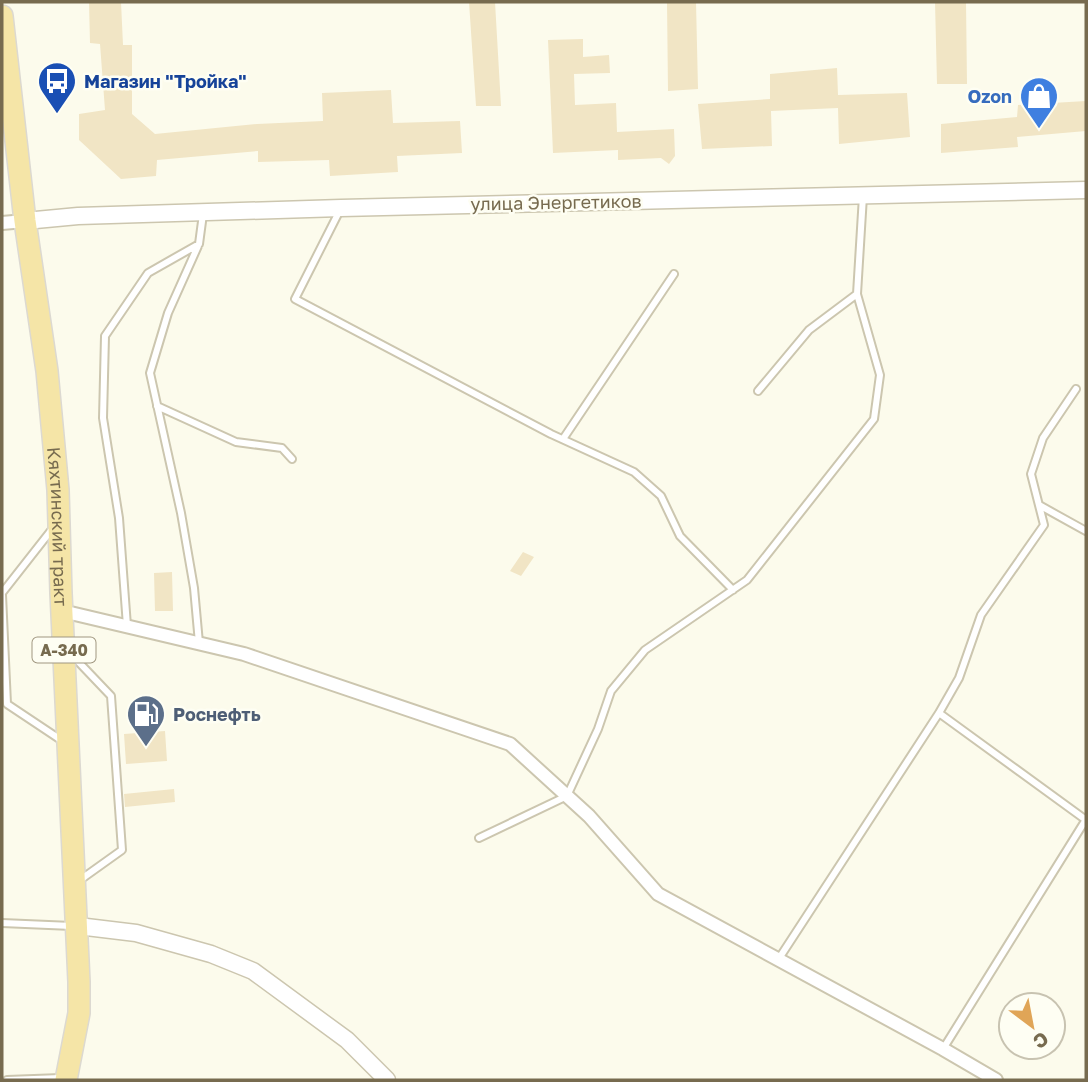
<svg xmlns="http://www.w3.org/2000/svg" width="1088" height="1082" font-family="'Golos Text',sans-serif">
	<style>
		.building { fill: #f1e5c5 }
		.lines { fill: none; stroke-linecap: round; stroke-linejoin: round }
		.service-casing { stroke: #ccc6af; stroke-width: 10 }
		.minor-casing { stroke: #ccc6af; stroke-width: 16 }
		.tertiary-casing { stroke: #ccc6af; stroke-width: 19 }
		.trunk-casing { stroke: #dcd9d1; stroke-width: 24 }
		.service { stroke: #fff; stroke-width: 6 }
		.minor { stroke: #fff; stroke-width: 12 }
		.tertiary { stroke: #fff; stroke-width: 16 }
		.trunk { stroke: #f5e5a7; stroke-width: 21 }
		.labels { text-anchor: middle; dominant-baseline: central; stroke-width: 5; stroke-linejoin: round; paint-order: stroke }
		.shield { fill: #fefef3; stroke: #a09780; stroke-width: 2 }
		.shield-label { font-size: 16px; font-weight: bold; fill: #776b4f }
		.transit-label { font-size: 18px; font-weight: bold; fill: #164399; stroke: #fefef3; text-anchor: start }
		.shop-label { font-size: 18px; font-weight: bold; fill: #366cbe; stroke: #fefef3; text-anchor: end }
		.street-label { font-size: 18px; fill: #776b4f; stroke: #fefef3 }
		.service-label { font-size: 18px; font-weight: bold; fill: #4e5e75; stroke: #fefef3; text-anchor: start }
	</style>
	<rect width="100%" height="100%" fill="#fcfbec"/>
	<path class="building" d="M89 2H121L123 45H132V114L155 134 257 124 323 121 322 93 391 90 393 123 460 121 462 153 397 156 398 172 330 176 329 160 258 162V151L157 160 156 176 121 179 79 140V114L105 110 100 44 90 43Z
		M469 2H495L501 106H476Z
		M667 2H696L698 89 668 91Z
		M935 2H966L967 84H937Z
		M583 39V57L609 55 610 73 574 74 575 105 616 103 617 132 674 129 675 156 669 164 661 158 618 160V150L553 153 548 40Z
		M837 68 838 95 907 93 910 137 839 144 838 108 771 111 772 146 702 149 698 104 770 99V74Z
		M1086 101V131L1017 137 1018 147 941 153V124L1017 117 1018 105Z
		M523 552 534 557 521 576 510 571Z
		M172 572 173 611H155L154 573Z
		M165 731 167 761 126 764 124 734Z
		M174 789 175 802 125 807 124 794Z"/>
	<g class="lines">
		<defs>
			<path id="service" d="M340 210 295 299 551 434 634 472 661 496 680 536 733 590
				M198 246 168 313 150 373 181 513 194 588 199 643
				M758 391 809 330 857 294
				M157 406 236 442 282 448 292 459
				M563 439 674 274
				M1039 505 1086 531
				M2 593 53 528
				M2 595 7 704 64 742
				M127 626 119 518 103 418 105 336 148 273 199 244 203 214
				M70 653 111 696 122 850 80 880
				M939 713 1086 820
				M479 838 567 796 598 729 611 691 645 650 747 580 874 419 880 375 857 294 863 196
				M2 923 72 926
				M778 960 939 713 959 678 981 615 1044 525 1031 474 1043 438 1076 389
				M943 1049 1085 821
				M7 1080 61 1078"/>
			<path id="minor" d="M2 223 25 221
				M62 611 244 654 510 744 589 816 658 894 943 1049 996 1080"/>
			<path id="tertiary" d="M25 221 78 216 341 208 1086 190
				M78 926 136 933 211 954 253 971 347 1040 387 1080"/>
			<g id="trunk">
				<path id="s1" d="M2 16 25 221 47 371 58 490 61 593 79 982V1013L66 1080"/>
			</g>
		</defs>
		<use href="#service" class="service-casing"/>
		<use href="#minor" class="minor-casing"/>
		<use href="#tertiary" class="tertiary-casing"/>
		<use href="#trunk" class="trunk-casing"/>
		<use href="#service" class="service"/>
		<use href="#minor" class="minor"/>
		<use href="#tertiary" class="tertiary"/>
		<use href="#trunk" class="trunk"/>
	</g>
	<defs>
		<symbol id="bus-pin" viewBox="-11 -11 22 30"><path d="M0 17L-7.5 6A9.5 9.5 0 1 1 7.5 6Z" fill="#1a4fb4" stroke="#fefef3"/><path d="M-5-6H5V4H4V6H2V4H-2V6H-4V4H-5ZM-3.5-4V0h7V-4ZM-3.5 1.2v1.5H-2V1.2ZM2 1.2v1.5H3.5V1.2Z" fill="#fff"/></symbol>
		<symbol id="shop-pin" viewBox="-11 -11 22 30"><path d="M0 17L-7.5 6A9.5 9.5 0 1 1 7.5 6Z" fill="#3f7fe0" stroke="#fefef3"/><path d="M-5-2.5h2.3a2.7 3.5 0 0 1 5.4 0H5L5.5 6h-11ZM-1.5-2.5h3a1.5 2.3 0 0 0-3 0Z" fill="#fff"/></symbol>
		<symbol id="fuel-pin" viewBox="-11 -11 22 30"><path d="M0 17L-7.5 6A9.5 9.5 0 1 1 7.5 6Z" fill="#5c6f8a" stroke="#fefef3"/><path d="M-5.5-6h7V0h2V4h1.3V-2.5L3-4.5l.8-.8L6-3V5H2.5V1h-1V6h-7ZM-4.2-4.7v3.2H.2V-4.7Z" fill="#fff"/></symbol>
	</defs>
	<g fill-rule="evenodd">
		<use href="#bus-pin" x="35" y="59" width="44" height="60"/>
		<use href="#shop-pin" x="1017" y="74" width="44" height="60"/>
		<use href="#fuel-pin" x="124" y="692" width="44" height="60"/>
	</g>
	<g class="labels">
		<rect class="shield" x="32.5" y="637.5" width="63" height="25" rx="5"/>
		<g class="shield-label">
			<text x="64" y="650">А-340</text>
		</g>
		<g class="transit-label">
			<text x="84" y="81">Магазин "Тройка"</text>
		</g>
		<g class="shop-label">
			<text x="1012" y="96">Ozon</text>
		</g>
		<g class="street-label">
			<text transform="translate(556 202) rotate(-1)">улица Энергетиков</text>
			<text stroke="none"><textPath href="#s1" startOffset="514">Кяхтинский тракт</textPath></text>
		</g>
		<g class="service-label">
			<text x="173" y="714">Роснефть</text>
		</g>
	</g>
	<rect width="1088" height="1082" fill="none" stroke="#776b4f" stroke-width="7"/>
	<g transform="translate(1032 1026) rotate(148)"><circle r="33" fill="#fefef3" stroke="#c8c3b1" stroke-width="2"/>
	<path d="M0-5L12 26L0 18L-12 26Z" fill="#e0a557"/>
	<text y="-10" font-size="19" font-weight="bold" text-anchor="middle" fill="#776b4f">С</text>
	</g>
</svg>
